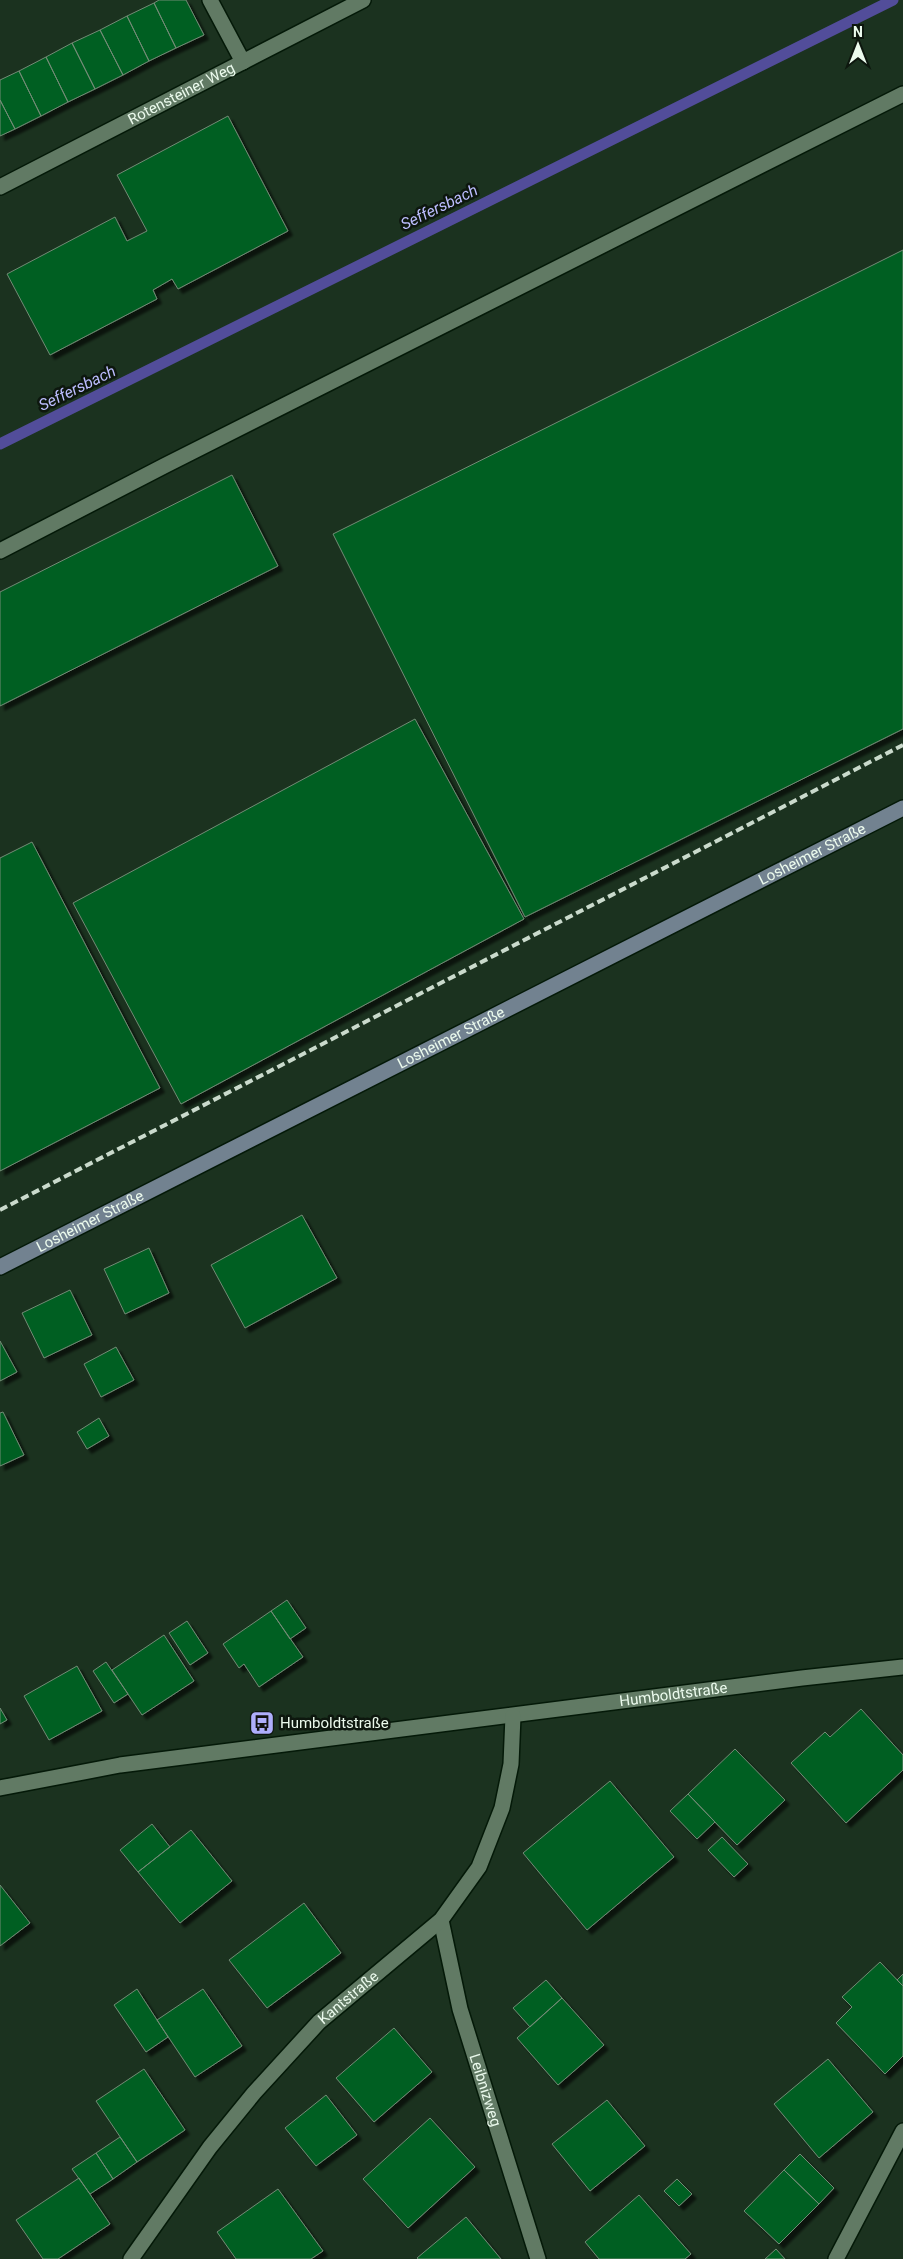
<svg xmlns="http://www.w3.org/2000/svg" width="903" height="2259" font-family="Roboto,sans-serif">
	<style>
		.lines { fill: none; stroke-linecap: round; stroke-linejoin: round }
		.stream { stroke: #524d9a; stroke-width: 11 }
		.building { fill: #005e23; stroke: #728b75; filter: url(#shadow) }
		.service-casing { stroke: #041908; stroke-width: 18 }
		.minor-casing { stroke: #041908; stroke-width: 18 }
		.secondary-casing { stroke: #041908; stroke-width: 18 }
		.service { stroke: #617a64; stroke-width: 15 }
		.minor { stroke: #617a64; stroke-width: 15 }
		.secondary { stroke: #728290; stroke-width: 15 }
		.rail { stroke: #cadacc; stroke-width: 4; stroke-dasharray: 8 4; stroke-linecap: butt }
		.labels { text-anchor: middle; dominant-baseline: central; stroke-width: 5; stroke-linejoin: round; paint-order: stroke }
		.street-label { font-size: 15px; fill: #ebfaed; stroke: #0d170e }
		.poi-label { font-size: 15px; fill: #ebfaed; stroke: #0d170e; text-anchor: start }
		.water-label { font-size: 16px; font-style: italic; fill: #bcbdfe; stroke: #0d170e }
	</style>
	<defs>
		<filter id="shadow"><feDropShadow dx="4.5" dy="4.5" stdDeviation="1" flood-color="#0009"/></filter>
	</defs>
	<rect width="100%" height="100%" fill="#1b321f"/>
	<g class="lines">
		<path class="stream" d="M0 444 893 0"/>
	</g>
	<path class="building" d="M159 0H186L204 35 176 48 154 3Z
		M154 3 176 48 149 61 127 16Z
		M127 16 149 61 123 75 100 30Z
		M100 30 123 75 95 89 72 43Z
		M72 43 95 89 68 102 46 57Z
		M46 57 68 102 41 116 19 71Z
		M19 71 41 116 15 129 0 100V80Z
		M0 100 15 129 0 136Z
		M228 116 288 231 178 289 172 279 153 290 157 299 50 355 7 274 115 217 127 241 147 231 117 175Z
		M903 250V729L525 917 333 534Z
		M232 475 278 566 0 706V592Z
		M415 719 524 919 181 1104 73 903Z
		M32 842 160 1088 0 1171V858Z
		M302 1215 337 1278 245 1328 211 1265Z
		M149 1248 169 1293 125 1314 104 1269Z
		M70 1290 92 1335 44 1358 22 1313Z
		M0 1341 17 1372 0 1381Z
		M116 1347 134 1380 101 1397 84 1364Z
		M3 1412 24 1455 0 1466V1413Z
		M99 1418 109 1436 87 1449 77 1432Z
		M287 1600 306 1628 290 1639 271 1611Z
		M271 1611 303 1657 259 1687 244 1664 239 1668 223 1644Z
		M187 1621 208 1653 190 1665 169 1633Z
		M164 1635 194 1681 142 1715 112 1670Z
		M106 1662 128 1694 114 1703 93 1671Z
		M77 1666 102 1711 49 1740 24 1696Z
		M0 1708 7 1720 0 1724Z
		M861 1709 903 1755V1770L846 1823 791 1763 825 1732 830 1737Z
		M735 1749 785 1800 737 1845 688 1794Z
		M610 1781 674 1857 587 1930 523 1853Z
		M688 1794 715 1822 697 1839 670 1811Z
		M152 1824 170 1847 138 1872 120 1850Z
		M191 1830 232 1881 180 1923 138 1872Z
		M722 1837 748 1864 734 1877 708 1850Z
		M0 1885 30 1923 0 1946Z
		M304 1903 341 1953 267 2008 229 1960Z
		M880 1962 903 1986V2056L885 2074 836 2023 852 2007 842 1997Z
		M903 1974V1986L897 1980Z
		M546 1980 562 1998 530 2027 513 2008Z
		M137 1989 168 2037 146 2052 114 2005Z
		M203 1989 242 2046 195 2077 157 2020Z
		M562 1998 604 2045 558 2085 517 2038Z
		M394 2028 432 2072 374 2122 336 2078Z
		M828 2059 873 2112 819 2158 774 2104Z
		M144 2069 185 2130 137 2162 96 2101Z
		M326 2095 357 2135 316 2166 285 2128Z
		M607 2100 645 2146 590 2191 552 2144Z
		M430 2118 475 2167 408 2228 363 2179Z
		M120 2137 137 2162 113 2179 96 2153Z
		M96 2153 113 2179 90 2194 72 2169Z
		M800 2154 834 2188 819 2204 784 2170Z
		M784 2170 819 2204 779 2244 744 2211Z
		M79 2178 110 2224 58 2259H43L16 2220Z
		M677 2179 692 2194 679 2206 664 2191Z
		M278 2189 323 2251 311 2259H236L217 2232Z
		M639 2195 691 2254 685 2259H599L585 2242Z
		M466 2217 501 2259H418L417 2258Z
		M776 2249 785 2259H765Z"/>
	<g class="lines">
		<defs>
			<path id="service" d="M210 0 243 62
				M0 551 164 466 903 94"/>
			<g id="minor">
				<path id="s1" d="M0 187 363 0"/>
				<path id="s2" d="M0 1788 120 1765 802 1678 903 1667"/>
				<path id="s3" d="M441 1920 460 2009 538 2259"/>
				<path id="s4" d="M131 2259 210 2147 254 2093 319 2022 441 1920 479 1867 502 1808 511 1764 513 1716"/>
				<path d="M836 2259 903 2131"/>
			</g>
			<g id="secondary">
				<path id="s5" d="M0 1267 903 808"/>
			</g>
		</defs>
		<use href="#service" class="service-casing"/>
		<use href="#minor" class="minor-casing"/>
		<use href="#secondary" class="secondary-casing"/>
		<use href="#service" class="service"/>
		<use href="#minor" class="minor"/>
		<use href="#secondary" class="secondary"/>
		<path class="rail" d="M0 1210 903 745"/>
	</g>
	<defs>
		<symbol id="bus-square" viewBox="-11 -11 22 22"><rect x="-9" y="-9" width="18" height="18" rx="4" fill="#aeaefb" stroke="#0d170e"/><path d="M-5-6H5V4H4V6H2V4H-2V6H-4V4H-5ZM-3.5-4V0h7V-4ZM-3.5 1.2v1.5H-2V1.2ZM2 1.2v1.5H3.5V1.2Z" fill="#111"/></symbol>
	</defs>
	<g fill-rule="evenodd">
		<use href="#bus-square" x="248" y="1709" width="28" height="28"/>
	</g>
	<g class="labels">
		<g class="street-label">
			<text stroke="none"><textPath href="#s1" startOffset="204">Rotensteiner Weg</textPath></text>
			<text stroke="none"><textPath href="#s5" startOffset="911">Losheimer Straße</textPath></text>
			<text stroke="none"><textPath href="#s5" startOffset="506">Losheimer Straße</textPath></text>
			<text stroke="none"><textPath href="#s5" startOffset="101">Losheimer Straße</textPath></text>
			<text stroke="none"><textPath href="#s2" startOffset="680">Humboldtstraße</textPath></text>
			<text stroke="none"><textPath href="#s4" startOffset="341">Kantstraße</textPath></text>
			<text stroke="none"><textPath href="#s3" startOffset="176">Leibnizweg</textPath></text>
		</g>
		<g class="poi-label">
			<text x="280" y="1723">Humboldtstraße</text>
		</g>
		<g class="water-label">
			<text transform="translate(439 207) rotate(-26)">Seffersbach</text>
			<text transform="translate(77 388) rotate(-26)">Seffersbach</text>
		</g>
	</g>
	<g transform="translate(858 45)" stroke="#0d170e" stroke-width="4" paint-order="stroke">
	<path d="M0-4L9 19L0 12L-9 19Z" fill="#ebfaed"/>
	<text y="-8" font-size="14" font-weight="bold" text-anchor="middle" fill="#ebfaed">N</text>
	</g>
</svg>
